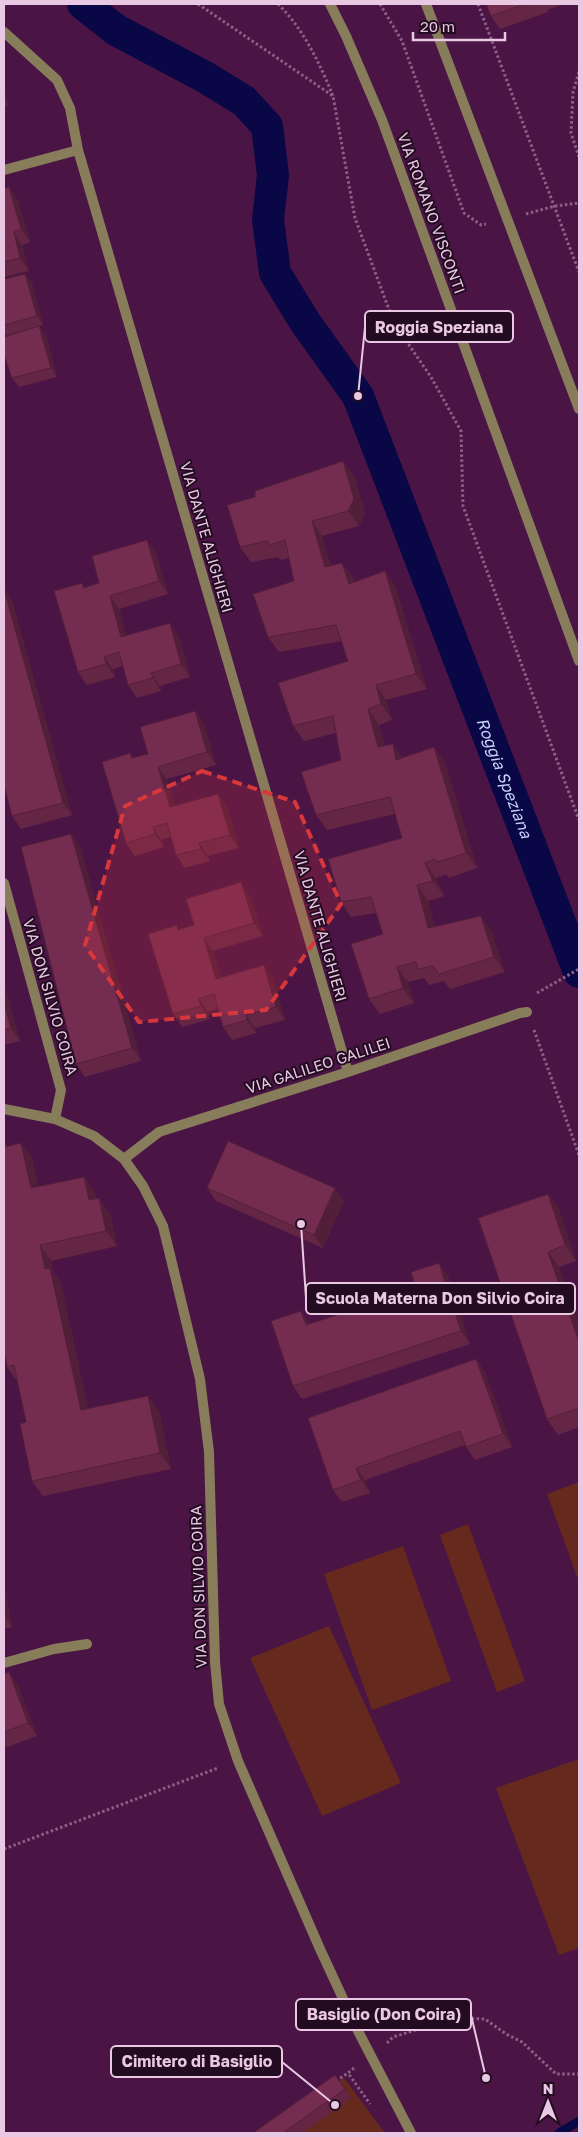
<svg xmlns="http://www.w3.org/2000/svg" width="583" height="2137" font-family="'Golos Text',sans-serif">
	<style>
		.green { fill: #66291e }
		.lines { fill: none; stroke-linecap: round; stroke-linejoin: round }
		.stream { stroke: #090746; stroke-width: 9 }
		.canal { stroke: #090746; stroke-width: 32 }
		.path { stroke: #8c6086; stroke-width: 3; stroke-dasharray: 2.5 2.5; stroke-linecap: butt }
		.service { stroke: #887d5b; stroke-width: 10 }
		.minor { stroke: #887d5b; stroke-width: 10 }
		.tertiary { stroke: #887d5b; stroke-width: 10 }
		.wall { fill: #652646 }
		.shaded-wall { fill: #521f39 }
		.building { fill: #752c51; stroke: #521f39 }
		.marked { fill: #d8383b; fill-opacity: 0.2; stroke: #d8383b; stroke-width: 4; stroke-dasharray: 10 6; stroke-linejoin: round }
		.labels { text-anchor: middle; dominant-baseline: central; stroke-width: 4; stroke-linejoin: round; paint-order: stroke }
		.street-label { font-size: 15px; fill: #e9c8e3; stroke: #230c21 }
		.water-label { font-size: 16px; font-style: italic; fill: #c6d2f9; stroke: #230c21 }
		.leader { fill: none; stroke: #e9c8e3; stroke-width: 2 }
		.callout-dot { fill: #e9c8e3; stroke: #230c21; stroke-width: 2 }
		.callout { fill: #230c21; stroke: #e9c8e3; stroke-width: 2 }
		.callout-label { font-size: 16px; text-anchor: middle; font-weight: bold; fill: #e9c8e3 }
	</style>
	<rect width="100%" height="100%" fill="#4a1544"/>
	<path class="green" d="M579 1482V1582L547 1494Z
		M468 1524 525 1681 497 1692 440 1535Z
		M403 1546 451 1681 372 1710 324 1574Z
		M329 1626 401 1783 322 1816 250 1658Z
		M579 1759V1948L559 1955 496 1788Z
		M344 2078 385 2133H267Z"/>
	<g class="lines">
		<path class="stream" d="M559 2133 579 2121"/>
		<path class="canal" id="s1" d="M83 4 116 30 205 77 244 101 267 126 273 175 268 220 275 273 305 322 358 396 579 972"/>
		<path class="path" d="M198 4 333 96 355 218 394 323 431 377 461 431 463 506 579 820
			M278 4C303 28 320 64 333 96
			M380 4 402 41 464 213 481 225 486 224
			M478 4 579 272
			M579 72 573 92 571 133 579 157
			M526 214 555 206 579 203
			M537 993 579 969
			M534 1030 579 1155
			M4 1849 218 1768
			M387 2043 393 2037 454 2018 485 2019 506 2034 522 2042 556 2074H579
			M354 2068 348 2073 370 2104
			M336 2081 348 2073"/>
		<path class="service" d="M426 4 579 409
			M4 1663 54 1649 87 1644"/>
		<path class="minor" d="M4 32 57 80 70 108 78 150 348 1072
			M4 170 78 150
			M4 883 61 1090 55 1119
			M4 1109 55 1119 94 1136 124 1159 143 1186 163 1226 200 1379 209 1452 215 1662 219 1704 238 1761 320 1949 358 2031 411 2133
			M124 1159 159 1132 348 1072 520 1013 527 1012"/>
		<path class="tertiary" d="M330 4 346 36 382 120 579 661"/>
	</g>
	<path class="wall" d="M486 4H564L547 10 548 12 500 29 491 16Z
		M4 89 8 105 4 107Z
		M4 189 18 200 30 242 22 245 29 271 4 277Z
		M25 274 32 283 43 325 39 326 46 336 57 377 19 387 12 378 29 329 4 336V279Z
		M354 476 365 514 359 526 322 536 331 566 342 563 353 578 354 582 385 571 395 586 427 689 386 700 392 720 379 725 385 746 402 758 434 747 445 763 477 868 449 878 446 874 436 878 444 896 428 901 435 927 491 931 505 972 450 989 444 981 429 985 424 978 408 982 414 1003 380 1014 369 999 383 934 376 913 351 917 341 902 402 838 395 814 327 830 316 815 341 760 336 733 304 741 293 726 348 661 342 641 279 652 268 637 294 581 289 558 281 560 277 557 251 562 240 547Z
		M156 553 168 594 119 609 126 635 179 636 190 677 160 686 161 691 137 698 128 685 123 666 113 669 115 677 87 685 78 672 85 587 99 583Z
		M4 588 12 601 72 815 21 829 12 816Z
		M204 724 216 765 167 779 175 806 218 794 227 807 239 848 208 856 210 861 185 868 176 855 171 837 161 840 164 847 135 856 126 843 133 758 148 754Z
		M80 847 141 1061 85 1077 76 1064Z
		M250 895 263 936 213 951 221 977 264 965 273 978 285 1020 255 1028 256 1033 232 1040 223 1027 218 1009 208 1012 210 1019 182 1027 173 1014 180 929 194 925Z
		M4 985 20 1041 4 1045Z
		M4 1141 7 1146 32 1158 38 1187 84 1177 95 1192 96 1199 110 1214 117 1246 51 1261 53 1272 61 1283 88 1409 148 1396 159 1411 171 1469 43 1496 32 1481 26 1422 17 1381 7 1367Z
		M207 1188H335L344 1201 323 1248 216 1201Z
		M548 1194 559 1209 576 1261 559 1267 579 1326V1427L558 1435 547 1419Z
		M439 1263 448 1276 470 1344 302 1399 293 1386 310 1324 416 1289Z
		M476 1359 485 1372 512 1447 475 1460 465 1445 365 1480 370 1493 342 1502 333 1490Z
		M4 1585 12 1627 4 1629Z
		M9 1672 18 1685 37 1736 4 1748V1674Z
		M335 2075 351 2098 302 2133H253Z"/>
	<path class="shaded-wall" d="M4 89 8 105 4 99Z
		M9 187 18 200 30 242 21 229Z
		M14 232 22 245 29 271 20 258Z
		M25 274 32 283 43 325 37 316Z
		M39 326 46 336 57 377 51 368Z
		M343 461 354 476 365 514 359 526 348 511Z
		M312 521 322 536 336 582 325 567Z
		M147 540 156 553 168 594 159 581Z
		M342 563 353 578 360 599 349 584Z
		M385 571 395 586 427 689 416 674Z
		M4 588 12 601 72 815 63 803Z
		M110 596 119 609 130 649 121 637Z
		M170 623 179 636 190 677 181 664Z
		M104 657 113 669 115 677 106 664Z
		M151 673 160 686 161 691 153 678Z
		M376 685 386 700 392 720 381 704Z
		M368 709 379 725 389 763 378 747Z
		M195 711 204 724 216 765 207 752Z
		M393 744 404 760H396Z
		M434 747 445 763 477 868 466 853Z
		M158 767 167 779 179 820 170 807Z
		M218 794 227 807 239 848 230 835Z
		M153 827 161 840 164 847 155 834Z
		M71 834 80 847 141 1061 132 1048Z
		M199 843 208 856 210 861 201 849Z
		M425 863 436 878 444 896 433 881Z
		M241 882 250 895 263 936 254 923Z
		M417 885 428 901 439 944 428 928Z
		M481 916 491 931 505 972 494 957Z
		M204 938 213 951 225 991 216 979Z
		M264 965 273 978 285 1020 276 1007Z
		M397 967 408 982 414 1003 403 988Z
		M4 985 20 1041 11 1028 4 1003Z
		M199 999 208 1012 210 1019 201 1006Z
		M246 1015 255 1028 256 1033 247 1020Z
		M21 1143 32 1158 42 1203 31 1188Z
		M84 1177 95 1192 100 1216 89 1200Z
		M335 1188 344 1201 323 1248 314 1235Z
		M548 1194 559 1209 576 1261 565 1245Z
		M99 1198 110 1214 117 1246 106 1231Z
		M40 1245 51 1261 53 1272 61 1283 92 1426 81 1410 45 1269Z
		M548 1252 559 1267 579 1326V1342Z
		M439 1263 448 1276 470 1344 461 1331Z
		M301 1311 310 1324 306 1325Z
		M476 1359 485 1372 512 1447 503 1434Z
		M148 1396 159 1411 171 1469 160 1453Z
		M356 1468 365 1480 370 1493 361 1480Z
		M4 1585 12 1627 4 1615Z
		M9 1672 18 1685 37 1736 28 1723Z"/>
	<path class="building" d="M486 4H525L491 16Z
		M9 187 21 229 14 232 20 258 4 262V189Z
		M25 274 37 316 4 325V279Z
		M39 326 51 368 12 378 4 355V337Z
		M343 461 354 499 348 511 312 521 325 567 342 563 349 584 385 571 416 674 376 685 381 704 368 709 378 747 393 744 396 760 434 747 466 853 438 862 435 859 425 863 433 881 417 885 428 928 481 916 494 957 439 974 433 966 418 969 416 962 397 967 403 988 369 999 351 944 383 934 371 897 341 902 328 859 402 838 390 797 316 815 301 772 341 760 333 716 293 726 278 683 348 661 336 625 268 637 253 594 294 581 285 540 270 545 267 541 240 547 227 505 255 497V491Z
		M147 540 159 581 110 596 121 637 170 623 181 664 151 673 153 678 128 685 119 652 104 657 106 664 78 672 54 591 82 583 84 588 99 583 92 556Z
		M4 589 63 803 12 816 4 785Z
		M195 711 207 752 158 767 170 807 218 794 230 835 199 843 201 849 176 855 167 823 153 827 155 834 126 843 102 762 130 753 132 758 148 754 140 727Z
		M71 834 132 1048 76 1064 21 847Z
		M241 882 254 923 204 938 216 979 264 965 276 1007 246 1015 247 1020 223 1027 214 994 199 999 201 1006 173 1014 148 934 177 925 178 930 194 925 186 899Z
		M4 1003 11 1028 4 1030Z
		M4 1141 5 1147 21 1143 31 1188 84 1177 89 1200 99 1198 106 1231 40 1245 45 1269 50 1268 81 1410 148 1396 160 1453 32 1481 20 1424 26 1422 14 1365 7 1367 4 1351Z
		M228 1141 335 1188 314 1235 207 1188Z
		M548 1194 565 1245 548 1252 579 1342V1408L547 1419 478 1218Z
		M439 1263 461 1331 293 1386 271 1321 301 1311 306 1325 416 1289 411 1272Z
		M476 1359 503 1434 466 1447 460 1431 356 1468 361 1480 333 1490 308 1418Z
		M9 1672 28 1723 4 1732V1674Z
		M335 2075 345 2089 283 2133H253Z"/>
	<path class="marked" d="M202 771 295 802 341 904 266 1010 139 1022 85 945 125 806Z"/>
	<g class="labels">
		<g class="street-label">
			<text transform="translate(432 213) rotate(70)">VIA ROMANO VISCONTI</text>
			<text transform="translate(207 537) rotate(74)">VIA DANTE ALIGHIERI</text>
			<text transform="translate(321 926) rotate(74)">VIA DANTE ALIGHIERI</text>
			<text transform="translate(51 997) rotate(74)">VIA DON SILVIO COIRA</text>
			<text transform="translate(318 1065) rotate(-18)">VIA GALILEO GALILEI</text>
			<text transform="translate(198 1587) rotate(-92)">VIA DON SILVIO COIRA</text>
		</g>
		<g class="water-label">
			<text stroke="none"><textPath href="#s1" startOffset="928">Roggia Speziana</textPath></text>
		</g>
	</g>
	<path class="leader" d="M358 396L365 327M301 1224L306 1298M486 2078L471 2015M335 2105L282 2062"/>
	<g class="callout-dot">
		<circle cx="358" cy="396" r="5"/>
		<circle cx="301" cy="1224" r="5"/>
		<circle cx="486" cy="2078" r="5"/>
		<circle cx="335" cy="2105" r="5"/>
	</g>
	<g class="callout">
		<rect x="365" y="311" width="148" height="31" rx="5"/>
		<rect x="306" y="1283" width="269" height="31" rx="5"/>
		<rect x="296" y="1999" width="175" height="31" rx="5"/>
		<rect x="111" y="2046" width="171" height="31" rx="5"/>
	</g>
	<g class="callout-label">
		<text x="439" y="333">Roggia Speziana</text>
		<text x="440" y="1304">Scuola Materna Don Silvio Coira</text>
		<text x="384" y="2020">Basiglio (Don Coira)</text>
		<text x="197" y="2067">Cimitero di Basiglio</text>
	</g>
	<rect width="583" height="2137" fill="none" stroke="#e9c8e3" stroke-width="10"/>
	<g transform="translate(548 2102)" stroke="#230c21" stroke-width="4" paint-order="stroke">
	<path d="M0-4L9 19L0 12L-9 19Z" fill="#e9c8e3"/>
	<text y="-8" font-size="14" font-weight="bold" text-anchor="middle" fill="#e9c8e3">N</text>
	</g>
	<path d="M413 32v8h92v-8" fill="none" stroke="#e9c8e3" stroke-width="2.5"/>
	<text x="420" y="32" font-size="15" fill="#e9c8e3" stroke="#230c21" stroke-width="4" paint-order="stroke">20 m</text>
</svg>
